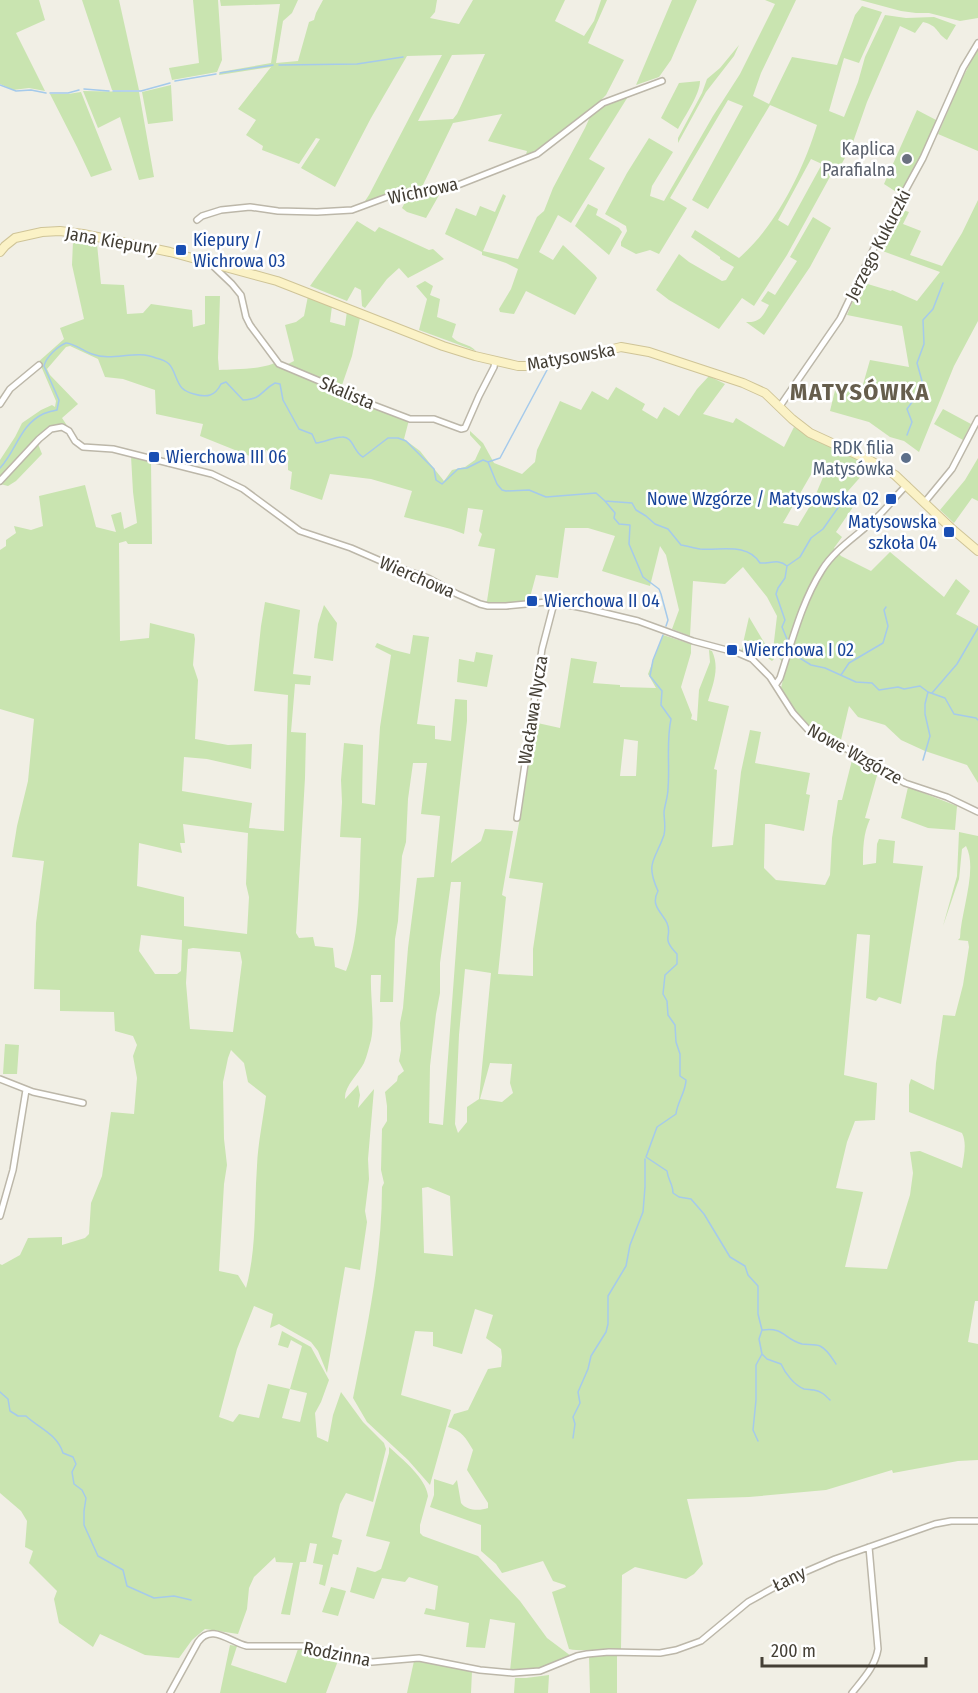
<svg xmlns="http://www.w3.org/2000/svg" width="978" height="1693" font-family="'Fira Sans Condensed',sans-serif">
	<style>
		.green { fill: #c9e4b0; fill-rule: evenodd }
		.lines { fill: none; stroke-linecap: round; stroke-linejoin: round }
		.stream { stroke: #a5caeb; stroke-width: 1.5 }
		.street-casing { stroke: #bcb7a9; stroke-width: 8 }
		.secondary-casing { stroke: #cfc497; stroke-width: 10 }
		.street { stroke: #fff; stroke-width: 5 }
		.secondary { stroke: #fbf2c6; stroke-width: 8 }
		.worship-dot { fill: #6b7280; stroke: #fff; stroke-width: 2 }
		.transit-dot { fill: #1a4fb4; stroke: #fff; stroke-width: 2 }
		.service-dot { fill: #5c6f8a; stroke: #fff; stroke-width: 2 }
		.labels { text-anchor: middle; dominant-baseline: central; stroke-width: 5; stroke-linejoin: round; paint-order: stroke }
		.worship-label { font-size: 18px; fill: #5b616d; stroke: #fff; text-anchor: end }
		.street-label { font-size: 18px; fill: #443f35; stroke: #fff }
		.transit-label { font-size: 18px; fill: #164399; stroke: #fff; text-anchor: start }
		.service-label { font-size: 18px; fill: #4e5e75; stroke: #fff; text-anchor: end }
		.district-label { font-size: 24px; font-weight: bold; letter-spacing: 1.5px; fill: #665e4d; stroke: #fff }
	</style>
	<rect width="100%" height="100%" fill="#f1efe5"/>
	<path class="green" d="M0 0H39L45 20 16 33 45 91 29 88 13 90 0 84Z
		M82 0H119L139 90H112Z
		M193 0H218L222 60 217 72 172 80 169 68 199 63Z
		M220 0H298L292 13 283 21 276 63 298 61 309 22 314 20 316 13 323 0H437L435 12 430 18 459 24 473 0H565L555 21 584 36 594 21 601 0H607L588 43 624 60 606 95 591 110 525 158 527 151 488 141 502 114 453 123 421 189 399 190 363 204 369 195 442 55 407 56 371 118 335 187 301 168 320 139 316 138 299 164 262 150 263 146 246 135 256 120 238 109 271 67 219 75 220 72 271 63 280 4 221 6ZM485 54 457 114 453 119 418 121 452 55Z
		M672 0H697L671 60 659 77 636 85Z
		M765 0H796L761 73 753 96 769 104 792 57 837 65 855 15 862 6 882 12 859 63 844 58 829 111 844 117 858 82 865 57 885 15 906 18 934 17 956 25 947 40C935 32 939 26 923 22L915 33 900 26 867 102 852 145 841 165 837 164 787 255 754 306 742 298 719 329 669 300 656 290 679 254 689 262 722 281 726 280 734 267 720 259V257L691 237 695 230 739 258C776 226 803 171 817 125L770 105 708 209 692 200 743 106 728 100 670 198 687 208 659 254 650 250 636 254 621 246V242L627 231 626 226 605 214 627 173 649 138 673 152 652 186 650 196 664 201 713 116 740 74 775 4ZM811 159 822 164 788 226 778 220Z
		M860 0H978V18L960 21 929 13H916L901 11Z
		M739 45 734 56 706 92 678 143V138L702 93 707 79 720 68Z
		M978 48V151L938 134 960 83Z
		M700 81C700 94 685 116 678 129L661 118 679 83Z
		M171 85 173 121 148 124 142 92Z
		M83 91 139 92 154 177 139 180 120 117 98 128Z
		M81 92 112 170 91 177 77 147 50 94H68Z
		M629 95 589 159 605 168 571 223 558 215 539 252 553 260 563 245 595 275 597 278 575 315 526 291 514 314 500 312 499 309 511 289 518 269 506 263 482 255V252L445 234 456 208 476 216 480 206 495 212 503 194 506 196 483 251 518 259 537 217 544 211 553 188 585 128 590 117 599 108Z
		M917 110 938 121 901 195 884 184Z
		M442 190 426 218 407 212 402 208 409 195Z
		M978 200V321L954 366 919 452 904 441 890 437 869 422 830 411 837 382 862 388 870 360 909 367 902 326 847 315 861 282 891 291 892 290 917 301 940 272 877 249 900 209 909 212 903 224 921 231 910 255 942 266 962 233Z
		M588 204 598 209 596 215 619 228 622 232 609 255 575 226Z
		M813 217 831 228 810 267 764 335 746 322C760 323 763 316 769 305L761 301 768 291 775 295 797 261 790 257Z
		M357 221 375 232 379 227 429 250 433 249 444 259 408 278 399 268 387 279 365 308 362 306 361 290 355 287 347 301 310 286Z
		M73 241 97 244 101 284 124 285 127 314 143 313 151 304 192 310 193 327 205 324V296H220L218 358 219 370C234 369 268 370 279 360L286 365 294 361 285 325 296 322 304 316 308 296 332 306 330 322 345 326 347 311 360 318 352 356 341 388 349 398 409 420 404 439 420 451 444 481 452 470 465 467 475 460 481 447 470 435V431L483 443 494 463 522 474 535 462 537 450 560 401 581 410 592 391 608 400 616 387 645 404 642 410 657 419 664 407 679 416 697 389 709 376 725 384 703 414 733 423 736 418 784 447 794 427 811 438 855 457 857 461 862 460 871 465 841 499 853 507 836 532 842 537 834 548 841 556 871 571 890 552 944 597 956 579 970 591 956 614 978 626V783L967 765 925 751 901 740 885 725 858 717 849 706 840 744C832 740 821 737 814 731 800 721 788 704 781 688L786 667 773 650 777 616 767 597 743 567 725 584 693 581 690 636 672 629 679 610 666 555 660 546 650 586 602 571 615 536 588 528H565L558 578 536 575 529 601 506 604 486 602 487 601 495 549 478 546 482 534 479 531 483 510 468 508 464 534 451 529 404 517 412 491 371 479 330 474 322 500 290 489 292 472 288 470V457L266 450 262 461 200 436 203 424 156 414 155 390 123 379 105 377 98 359 70 346 66 347 47 369 50 375 78 404 62 418 68 427 65 426 42 433 25 449 0 477V460L15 437 22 423 41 410 52 405 55 407 56 401 41 366 42 363H37L64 339 60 328 84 319 72 265ZM813 471 824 475 813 501 798 526 783 523Z
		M425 281 433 286 430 295 440 299 437 317 456 324 452 337C459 345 469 343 476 351L419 330 427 299 416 286Z
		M943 409 971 424 963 440 934 424Z
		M38 444 42 454 16 481 8 486 0 484 23 458Z
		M131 456 151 461 152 544H128L126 541 119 543 120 641 149 638 150 623 194 634 195 639 193 665 198 680 195 739 228 745 252 744 251 769 207 759 184 757 182 791 252 803 249 828 284 831 288 695 254 691 261 626 265 602 300 610 293 674 311 676 310 685 295 684 291 732 306 733 305 778 296 933 299 938 313 937 315 946 333 948 335 967 346 971C361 936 359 877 361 838L340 837 342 802 341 780 344 743 363 745 362 803 375 805 380 727 391 655 375 647 377 643 394 650 410 654 413 635 429 637 417 724 435 726V739L451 741 455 699 467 700V721L451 863 481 841 485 829 513 831 502 895 506 897 498 974 533 976V949L543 883 509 878 519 823 533 722 560 728 571 658 597 662 593 683 620 685V687L656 688 648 674 663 635 691 644V653L681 687 692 715 691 719 697 721 699 690 710 662 709 650 712 651C720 668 713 684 708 701L729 706 714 769 717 770 712 847 733 845 741 772 750 730 761 732 755 763 810 773 806 794 810 795 804 831 770 824H765L764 868 776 880 825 885 830 875 832 838 838 800H842L853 756 878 772 865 818 870 819C863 834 863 849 863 865L876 863 877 844 879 839 895 841 893 863 923 866 901 1004 879 997 876 1001 866 998 870 935 857 934 844 1075 877 1083 875 1120 855 1121 847 1142 836 1188 863 1192 845 1267 887 1269 910 1195 913 1173 910 1152 920 1151 962 1168C964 1156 967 1143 962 1133L909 1112V1085L911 1079 934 1090 936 1063 943 1015 955 1016 963 985 969 947 968 941 958 940 960 938C961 911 978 869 966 846L962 849 959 879 943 926 957 876 959 832 978 836V1301H975L968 1342 978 1344V1460L958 1461 893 1473 892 1470 826 1490 749 1497 687 1499 703 1564 694 1574 686 1579 635 1567 622 1575 621 1649C606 1649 583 1652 569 1649L552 1592 566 1587 565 1585 553 1581 543 1561 502 1573 496 1564 481 1551V1525L430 1507 434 1495V1479L453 1485 457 1480 461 1503C467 1511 480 1511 488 1508V1503L467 1470 473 1450C466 1438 462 1431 448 1427L454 1414 468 1410 488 1369 501 1367 502 1357 501 1349 486 1338 493 1315 475 1309 462 1354 433 1346V1332L415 1331 401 1395 451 1410 430 1485 408 1460 367 1422 353 1398C367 1329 382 1258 382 1187L384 1183 381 1170 382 1129 387 1121V1106L385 1092 397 1081 398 1076 404 1071 399 1061 401 1050 400 1023 403 1008 408 948 417 878 434 877 440 816 421 814 427 763H413L408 799 406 842 402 856 398 921 395 939 393 1002H380L381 975H371C370 996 375 1021 371 1040 369 1047 367 1056 364 1063 358 1075 344 1086 345 1099L358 1085 360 1095 358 1108 374 1089 368 1159 369 1179 365 1211 367 1222 360 1270 345 1267 327 1373 318 1351 311 1342 279 1324 270 1328 273 1314 254 1306 237 1349 219 1417 233 1422 239 1414 259 1418 268 1384 290 1389 302 1346 291 1340 288 1348 278 1345 282 1331 311 1347 329 1380 321 1402 315 1413 317 1437 328 1442 333 1415 341 1392 363 1422 384 1443 386 1449 373 1502 346 1493 340 1504 332 1537 342 1540 338 1555 333 1554 325 1586 319 1584 323 1565 313 1563 317 1544 310 1543 306 1562H300L290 1615 281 1614 293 1563 276 1562 275 1557 254 1577 249 1588 247 1609 238 1634 205 1629 192 1640 179 1658 145 1655 100 1634 93 1647 59 1623 54 1599 57 1591 29 1563 33 1551 25 1547 27 1521 21 1511 0 1493V1264L2 1265 20 1255 28 1238 62 1237V1245L85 1238 89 1234 91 1203 102 1176 111 1112 134 1114 137 1078 133 1056 137 1045 133 1036 115 1031 114 1012 60 1011V990L34 989 36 923 44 861 12 857 17 826 28 781 34 719 0 709V550L6 546V540L16 533 14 526 31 530 43 526 39 496 85 485 96 527 116 532 111 515 121 512 124 529 137 523 133 492ZM624 739 638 741 636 776H620ZM183 824 248 833 246 884 249 897 247 934 184 926V897L137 886 139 843 182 853 180 843H185ZM451 882H461L443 1125 429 1123 430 1066 436 1014 440 993V963ZM141 935 182 940 181 971 177 974H155L139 951ZM193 948 240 952 242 962 233 1032 190 1029 186 983 188 949ZM465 969 491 973 479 1099 467 1107V1122L458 1133 455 1124 459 1035ZM231 1050 244 1063 248 1082 266 1096C263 1120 258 1143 257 1166 254 1207 257 1248 246 1288L238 1275 219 1271 224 1184 227 1165 224 1139 223 1082 228 1058ZM490 1063 512 1064 510 1083 513 1093 502 1102 480 1099ZM428 1187 450 1196 453 1256 424 1253 422 1188ZM290 1389 307 1393 300 1422 282 1418Z
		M978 458V501L972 498 954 523 940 510 965 480Z
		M324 605 337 623 333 661 314 658 318 624Z
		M749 617 774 659 772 661 754 648 750 655 741 652Z
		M476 652 493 655 487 687 457 682 459 659 474 662Z
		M908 787 957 806 955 830 928 828 901 818Z
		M5 1044 19 1045 17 1074H3Z
		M389 1447C402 1459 426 1478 428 1496L420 1525V1533L423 1536 478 1556 520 1601 547 1638 571 1656 542 1669 510 1671 515 1623 490 1619 485 1648 466 1647 469 1623 424 1614 426 1608 435 1610 438 1586 409 1577 405 1582 382 1578 374 1599 350 1592 357 1567 375 1572 381 1569 390 1542 366 1536 389 1453Z
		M331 1587 346 1591 338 1616 322 1612Z
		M230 1645 237 1646 231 1665 286 1683 298 1649 339 1658 326 1693H220Z
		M617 1655V1693H590L589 1656Z
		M414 1661 446 1665 472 1671 471 1693H407Z
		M549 1675 548 1693H514L515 1678H526Z"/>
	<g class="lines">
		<path class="stream" d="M279 65 357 64 403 57
			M220 73 273 65
			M175 81 216 74
			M0 85 16 91 31 90 46 93
			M84 89 109 91
			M113 91H141L170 83
			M50 93H68L79 90
			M907 435 912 422 907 409 918 394 922 381 917 363 924 344 923 320 933 309 943 283
			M488 462 500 458 547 370
			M0 468C16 451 20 425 43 414 47 412 53 411 57 410L59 400 44 366C46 357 58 346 66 343 71 342 86 352 92 354 113 362 136 349 156 358 160 359 166 361 169 364 175 370 176 382 182 388 186 392 190 393 194 394 207 398 215 396 221 384L226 382 243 400C263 399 260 391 275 383L280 384 283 400 299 429 312 434 316 443C325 442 334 437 342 437 353 436 354 453 363 457L388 438H398L406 441 434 469 436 480 442 484 458 469 467 468 483 460 488 462 497 484 502 490 506 491 529 490 546 497 596 493 605 501 632 503 636 510 646 516 655 524 668 529 681 545C687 546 694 548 700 549 720 551 747 542 760 563 770 564 778 558 787 566L785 578 778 588 776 594 785 620 782 627 789 644
			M605 501 615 513 614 518 619 524 630 525 629 544 643 577 659 589 661 594 668 620 666 626
			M787 566 800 557 811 538 823 529 842 502
			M663 635 653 660 650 676 662 691 661 705 671 719C666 742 670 765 668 789 668 796 665 804 664 812 664 819 666 827 664 835 655 861 645 862 658 891 650 906 662 912 667 923 673 937 660 937 677 954V964L665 975 663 994 667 1001 668 1015 675 1025 676 1042 680 1054V1076L686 1080C686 1091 677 1103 676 1114L657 1127 646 1157 667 1171C668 1180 673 1184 673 1193L679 1197 691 1199 704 1214 730 1257 745 1266 748 1275 758 1286V1314L762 1330 759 1339 762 1354 756 1365V1400L753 1430 758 1441
			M792 648 795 655 811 665 825 668 856 682 872 683 879 690 898 687 904 689 920 686 928 692 945 698 954 714 976 718 978 720
			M841 675 849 663 883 643 888 626 884 610 886 607
			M932 693 957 664 978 628
			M923 760 930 736 925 714V704L928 692
			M763 1330C784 1327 784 1339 802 1344 807 1345 815 1344 820 1346 827 1349 832 1358 836 1364
			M762 1354 767 1359 781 1364C785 1373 794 1385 804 1389 805 1389 813 1390 814 1390 821 1391 825 1395 830 1400
			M0 1392 8 1399 10 1411 18 1416H26C40 1429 57 1434 63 1453L73 1457 76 1464 72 1472 74 1484 82 1490 86 1498 84 1511V1525L98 1556 123 1570 127 1586 154 1598 174 1596 191 1600
			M573 1438 575 1424 573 1417 580 1403 578 1392 588 1369 591 1356 606 1332 608 1324V1296L626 1266 630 1245 643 1212 645 1187V1159"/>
		<defs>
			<path id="street" d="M197 220 202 216 221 210 250 207 278 211 317 212 352 210 398 193 434 190 458 185 537 154 603 103 662 81
				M211 264 232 284 241 295 246 317 250 325 279 364 329 385 355 398 410 419H434L461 429 465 428 479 396 494 367 495 361
				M0 404 10 389 39 365
				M780 406 840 319 875 246 923 158 963 68 978 43
				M0 481 39 439 51 429 62 427 69 431 75 441 83 447 113 449 212 474 243 489 300 531 351 548 390 565 428 578 457 594 480 604 488 606H506L547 602 558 603 588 609 638 621 693 641 738 653 752 659 770 677 793 713 812 734 845 748 905 783 947 797 978 812
				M924 503 952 469 978 419
				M776 684 780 678C792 642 801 603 822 570 835 549 857 536 875 519 887 509 895 496 907 485
				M517 818 542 649 554 603
				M0 1079 33 1092 83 1103
				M0 1216 13 1170 26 1090
				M170 1693 198 1642C211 1623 230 1642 247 1646H303L372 1662 419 1658 480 1670 513 1673 540 1671 577 1656 587 1654 609 1652 660 1653 676 1650 701 1641 748 1602 791 1578 835 1559 935 1524 951 1521H978
				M852 1693C863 1679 875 1667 878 1649L869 1547"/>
			<path id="secondary" d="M0 252 5 246 15 238 42 232 60 231 83 234 170 252 277 281 443 346 475 356 518 366H533L551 364 621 347 649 352 743 383 765 393 792 419 810 433 871 461 895 475 951 528 978 551"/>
		</defs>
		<use href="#street" class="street-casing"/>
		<use href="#secondary" class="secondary-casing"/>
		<use href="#street" class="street"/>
		<use href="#secondary" class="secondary"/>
	</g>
	<circle class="worship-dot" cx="907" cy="159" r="6"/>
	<g class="transit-dot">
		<rect x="175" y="244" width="12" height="12" rx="3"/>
		<rect x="148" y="451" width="12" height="12" rx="3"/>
		<rect x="885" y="493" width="12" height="12" rx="3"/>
		<rect x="943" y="526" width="12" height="12" rx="3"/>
		<rect x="526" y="595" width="12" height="12" rx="3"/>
		<rect x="726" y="644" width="12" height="12" rx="3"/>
	</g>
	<circle class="service-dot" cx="906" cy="458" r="6"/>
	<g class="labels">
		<g class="worship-label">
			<text x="895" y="149">Kaplica<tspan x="895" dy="21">Parafialna</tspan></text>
		</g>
		<g class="street-label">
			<text transform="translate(423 191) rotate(-12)">Wichrowa</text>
			<text transform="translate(111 241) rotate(10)">Jana Kiepury</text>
			<text transform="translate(878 245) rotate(-63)">Jerzego Kukuczki</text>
			<text transform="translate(571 357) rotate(-10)">Matysowska</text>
			<text transform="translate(347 393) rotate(23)">Skalista</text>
			<text transform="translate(417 577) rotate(23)">Wierchowa</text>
			<text transform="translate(533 710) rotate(-81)">Wacława Nycza</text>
			<text transform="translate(855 754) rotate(29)">Nowe Wzgórze</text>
			<text transform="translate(789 1579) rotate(-26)">Łany</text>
			<text transform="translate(337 1654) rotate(11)">Rodzinna</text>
		</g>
		<g class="transit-label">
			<text x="193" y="240">Kiepury /<tspan x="193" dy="21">Wichrowa 03</tspan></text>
			<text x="166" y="457">Wierchowa III 06</text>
			<text x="879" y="499" text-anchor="end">Nowe Wzgórze / Matysowska 02</text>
			<text x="937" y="522" text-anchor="end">Matysowska<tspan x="937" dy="21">szkoła 04</tspan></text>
			<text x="544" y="601">Wierchowa II 04</text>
			<text x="744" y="650">Wierchowa I 02</text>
		</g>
		<g class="service-label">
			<text x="894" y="448">RDK filia<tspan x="894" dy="21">Matysówka</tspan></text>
		</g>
		<g class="district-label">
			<text x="860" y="392">MATYSÓWKA</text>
		</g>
	</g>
	<path d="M762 1657v9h164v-9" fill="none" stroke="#443f35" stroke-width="3"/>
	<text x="771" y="1657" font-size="18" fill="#443f35" stroke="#ffffff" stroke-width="4.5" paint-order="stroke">200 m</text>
</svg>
